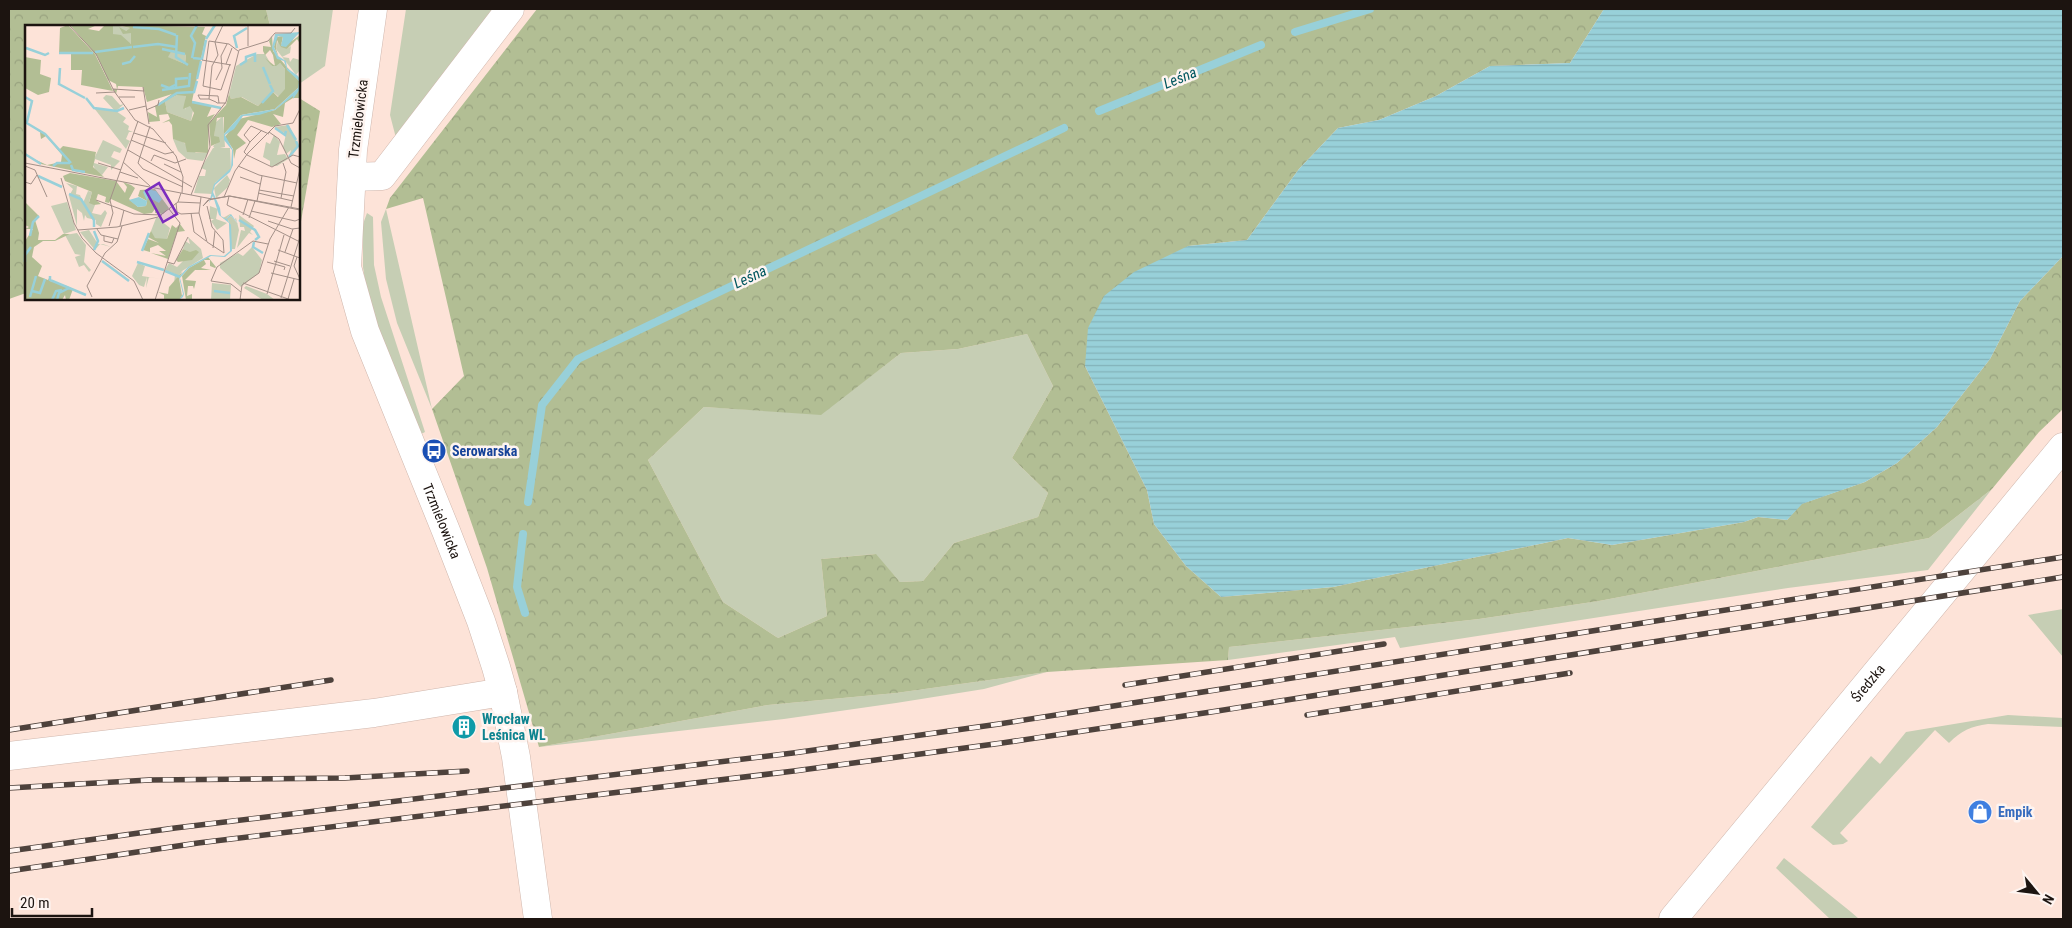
<svg xmlns="http://www.w3.org/2000/svg" width="2072" height="928" font-family="'Roboto Condensed',sans-serif">
	<style>
		.green { fill: #c6ceb4 }
		.forest { fill: url(#forest-crowns); fill-rule: evenodd }
		.water { fill: url(#water-rules) }
		.lines { fill: none; stroke-linecap: round; stroke-linejoin: round }
		.stream { stroke: #98d0d9; stroke-width: 8 }
		.street-casing { stroke: #d0b7ad; stroke-width: 29 }
		.secondary-casing { stroke: #d0b7ad; stroke-width: 29 }
		.street { stroke: #fff; stroke-width: 28 }
		.secondary { stroke: #fff; stroke-width: 28 }
		.rail-casing { stroke: #4e423c; stroke-width: 5.5 }
		.rail { stroke: #fef4f0; stroke-width: 4; stroke-dasharray: 11; stroke-linecap: butt }
		.labels { text-anchor: middle; dominant-baseline: central; stroke-width: 5; stroke-linejoin: round; paint-order: stroke }
		.street-label { font-size: 14px; fill: #1c1410; stroke: #fef4f0 }
		.transit-label { font-size: 14px; font-weight: bold; fill: #164399; stroke: #fef4f0; text-anchor: start }
		.culture-label { font-size: 14px; font-weight: bold; fill: #0d838f; stroke: #fef4f0; text-anchor: start }
		.shop-label { font-size: 14px; font-weight: bold; fill: #366cbe; stroke: #fef4f0; text-anchor: start }
		.water-label { font-size: 15px; font-style: italic; fill: #00565f; stroke: #fef4f0 }
		.inset-river { fill: none; stroke: #98d0d9; stroke-width: 2.5 }
		.inset-road { fill: none; stroke: #a39088; stroke-width: 1 }
		.view { fill: #7b2cbf; fill-opacity: 0.15; stroke: #7b2cbf; stroke-width: 2.5 }
		.inset-edge { fill: none; stroke: #1c1410; stroke-width: 2.5 }
	</style>
	<defs>
		<pattern id="forest-crowns" width="20" height="18" patternUnits="userSpaceOnUse" patternTransform="scale(1.25)"><rect width="20" height="18" fill="#b2be94"/><path d="M2 6a3 3 0 1 1 6 0M12 15a3 3 0 1 1 6 0" fill="none" stroke="#98a27f"/></pattern>
		<pattern id="water-rules" width="6" height="5" patternUnits="userSpaceOnUse" patternTransform="scale(1.25)"><rect width="6" height="5" fill="#98d0d9"/><path d="M0 2.5h6" fill="none" stroke="#82b2b9"/></pattern>
	</defs>
	<rect width="100%" height="100%" fill="#fde3d8"/>
	<path class="green" d="M266 9H333L325 66 299 84V26H270Z
		M406 9H496L396 138 390 115Z
		M386 209 432 409 397 323 386 279 381 222Z
		M367 213 373 217 374 265 381 297 425 432 419 435 368 301 363 267V224Z
		M1027 334 1053 386 1012 458 1048 493 1038 517 954 543 923 581 900 582 875 554 821 559 827 616 778 638 723 602 648 460 704 407 821 414 901 353 958 349Z
		M1992 489 1928 570 1788 588 1400 648 1395 637 1228 660 1229 647 1479 619 1599 601 1929 538Z
		M2063 609V657L2028 615Z
		M1047 672 984 689 896 703 784 719 539 747 768 705 896 693Z
		M2008 715 2063 718V727L1988 724C1971 726 1961 731 1949 743L1935 730 1840 833 1848 841 1843 844 1833 845 1811 827 1871 756 1880 764 1906 732Z
		M1784 858 1851 912 1859 919H1830L1776 868Z"/>
	<path class="forest" d="M9 9H266L270 26H26V293L9 299Z
		M537 9H1604L1570 63 1490 66 1436 96 1379 120 1338 128 1299 169 1247 240 1188 246 1085 366 1147 490 1154 524 1186 566 1221 597 1333 587 1568 538 1612 545 1744 522 1758 517 1787 520 1801 504 1865 482 1897 463 1937 427 1990 359 2020 301 2063 256V409L2039 432 1992 489 1929 538 1599 601 1479 619 1229 647 1228 660 1047 672 896 693 768 705 539 747 487 568 432 409 464 376 423 198 386 209 390 198ZM1027 334 1053 386 1012 458 1048 493 1038 517 954 543 923 581 900 582 876 554 821 559 827 616 778 638 723 602 648 460 704 407 821 415 901 353 958 349Z
		M299 98 320 111 299 233Z"/>
	<path class="water" d="M1604 9H2063V256L2020 301 1990 359 1937 427 1897 463 1865 482 1802 504 1787 520 1758 517 1744 522 1612 545 1568 538 1333 587 1221 597 1186 566 1154 524 1147 490 1085 366 1088 328 1104 296 1134 272 1188 246 1247 240 1299 169 1338 128 1379 120 1436 96 1490 66 1570 63Z"/>
	<g class="lines">
		<path class="stream" d="M1295 32 1370 9
			M1099 111 1261 45
			M528 502 542 405 578 359 1064 128
			M523 534 517 587 525 613"/>
		<defs>
			<path id="street" d="M352 177 382 176 510 9
				M9 756 374 713 503 692"/>
			<g id="secondary">
				<path id="s1" d="M373 9 353 150 347 267 365 331 446 531 481 621 496 667 503 692 516 757 538 919"/>
				<path id="s2" d="M1673 919 2063 447"/>
			</g>
		</defs>
		<use href="#street" class="street-casing"/>
		<use href="#secondary" class="secondary-casing"/>
		<use href="#street" class="street"/>
		<use href="#secondary" class="secondary"/>
		<defs>
			<path id="rail" d="M1125 685 1384 644
				M1307 715 1570 673
				M9 730 331 680
				M9 788 149 780 345 778 467 771
				M9 851 175 828 793 753 999 724 2063 557
				M9 871 198 843 794 771 1002 743 1211 712 2063 577"/>
		</defs>
		<use href="#rail" class="rail-casing"/>
		<use href="#rail" class="rail"/>
	</g>
	<defs>
		<symbol id="bus-disc" viewBox="-11 -11 22 22"><circle r="9.5" fill="#1a4fb4" stroke="#fef4f0"/><path d="M-5-6H5V4H4V6H2V4H-2V6H-4V4H-5ZM-3.5-4V0h7V-4ZM-3.5 1.2v1.5H-2V1.2ZM2 1.2v1.5H3.5V1.2Z" fill="#fff"/></symbol>
		<symbol id="building-disc" viewBox="-11 -11 22 22"><circle r="9.5" fill="#0f9aa8" stroke="#fef4f0"/><path d="M-4-6H4V6H1V3H-1V6H-4ZM-2.5-4.3h1.7v1.8h-1.7ZM.8-4.3h1.7v1.8H.8ZM-2.5-1h1.7V.8h-1.7ZM.8-1h1.7V.8H.8Z" fill="#fff"/></symbol>
		<symbol id="shop-disc" viewBox="-11 -11 22 22"><circle r="9.5" fill="#3f7fe0" stroke="#fef4f0"/><path d="M-5-2.5h2.3a2.7 3.5 0 0 1 5.4 0H5L5.5 6h-11ZM-1.5-2.5h3a1.5 2.3 0 0 0-3 0Z" fill="#fff"/></symbol>
	</defs>
	<g fill-rule="evenodd">
		<use href="#bus-disc" x="420" y="437" width="28" height="28"/>
		<use href="#building-disc" x="450" y="713" width="28" height="28"/>
		<use href="#shop-disc" x="1966" y="798" width="28" height="28"/>
	</g>
	<g class="labels">
		<g class="street-label">
			<text transform="translate(358 119) rotate(-83)">Trzmielowicka</text>
			<text stroke="none"><textPath href="#s1" startOffset="531">Trzmielowicka</textPath></text>
			<text stroke="none"><textPath href="#s2" startOffset="306">Średzka</textPath></text>
		</g>
		<g class="transit-label">
			<text x="452" y="451">Serowarska</text>
		</g>
		<g class="culture-label">
			<text x="482" y="719">Wrocław<tspan x="482" dy="16">Leśnica WL</tspan></text>
		</g>
		<g class="shop-label">
			<text x="1998" y="812">Empik</text>
		</g>
		<g class="water-label">
			<text transform="translate(1180 78) rotate(-22)">Leśna</text>
			<text transform="translate(750 277) rotate(-25)">Leśna</text>
		</g>
	</g>
	<g transform="translate(25 25)">
		<rect width="275" height="275" fill="#fde3d8"/>
		<path d="M88 0 106 3 101 6 94 2 103 7 106 8V19L88 9ZM253 15 262 24 266 21 265 28 257 32 264 33 265 37 268 33 275 35V45L271 50 275 54V55L251 24ZM147 25 161 30 160 39 142 32ZM232 29H240L247 41 255 38 260 44 261 64 254 72 247 66 233 81 217 72 206 74 204 69 211 41ZM81 70 87 71 95 80 99 79 91 86 101 93 98 97 104 101 103 105 108 107H104L101 114 105 116 101 124 69 83 90 86 78 73ZM152 70H161L160 85 161 81 169 80 166 96 142 87 140 76ZM198 91 200 122 190 124 188 121 193 117 189 111 190 98ZM264 100 273 120 264 132 266 125 261 129 258 122 261 109 249 102ZM249 110 255 117 252 130 260 129 263 134 252 141H245V136L238 132 241 117 245 119ZM148 114 157 116 171 128H183L178 136 162 134 153 126ZM78 115 97 124 95 128 89 126 86 132 95 136 86 145V140L70 134 69 138 83 142 77 150 71 146 67 138ZM202 150 205 155 203 162 191 173 189 163ZM41 158 52 161 51 169 55 170 58 178 63 166 67 167 64 177 70 180 67 188 76 190 80 185 82 188 76 202 71 199V195L62 193 60 190 59 196 57 188 52 184V201L44 171 48 164ZM42 177 51 205 39 209 26 181ZM190 177 193 183 191 194 202 198 192 205 186 196 189 194H184L185 181 193 184ZM205 189H206L201 194 206 191 213 199 210 194 211 193 214 205 210 224H207L205 215 204 196 198 193ZM214 190 229 201 225 207 228 210 224 208 212 223 216 205 220 206 219 202H215ZM136 192 135 195 145 203 142 214 137 215 127 212 126 206 131 193ZM64 205 73 219H78L86 222 75 219 70 225 55 207ZM52 208 61 220 59 237 66 245 64 247 59 240 54 242 50 232 56 230 50 229 40 210ZM163 212 176 224 178 233 157 246 149 259 150 249 140 245 144 238 152 242 166 228 158 224 160 216 165 219ZM113 238 120 241 117 251 136 254 124 252 121 263 122 252 119 262 114 260 107 251ZM187 258 206 260 205 275H186ZM221 261 242 269 250 275H238L219 263Z" fill="#c6ceb4"/>
		<path d="M43 0 70 29 88 66 56 60 57 45H46V29H34L35 3ZM45 0H72L63 4 74 6 79 1 88 0V9L96 10 106 19V8L98 9 94 2 101 6 105 3 93 0 180 2 177 9 181 11 167 76 187 81 182 92 190 89 184 98 183 128 162 127 160 118 148 114 147 100 144 96 137 98 145 94 143 89 134 90 135 96 124 97 123 87 132 92 130 81 147 69 122 77 118 62 93 61 91 69 88 64H92L91 59 83 55 72 31ZM147 25 161 30 160 39 143 32ZM152 70 161 71 158 84 165 81 169 88 166 96 142 87 140 76ZM271 9 267 16 275 10 274 17 272 14 262 24 256 22 252 15 251 24 254 33 249 22 251 12 258 11 256 21 261 22 257 21 260 12ZM247 11 248 26 274 56V62L250 84 216 90 199 109V92L192 93 189 111 194 112 195 117 186 121 184 98 201 80 204 69 206 74 216 72 233 81 247 66 253 72 260 64V44L255 38 251 41H247L240 33 250 41 248 30 245 25 240 30 238 26V21L246 22 244 16ZM0 32 16 35 15 49 26 53 24 67 13 70 0 63ZM275 64V73H268L260 78 258 92 248 89 256 99 247 102 223 95 212 110 221 118 211 125 209 134 208 124 200 112 214 94 250 85ZM2 98 21 109 34 125 38 121 71 127 68 142 79 152 16 139 0 130 22 140 36 137 37 130 21 111 16 114 15 107ZM45 148 91 156 100 168 102 162 98 157 106 160 110 163 104 174 113 182 121 181 122 176 113 171 115 165 130 164 144 183 138 189 130 188V184L127 188 119 189 86 174 84 178 80 177 81 172 73 169 71 175 76 179 69 180 64 178 67 167 40 156 38 151ZM0 177 14 191 10 195 14 208 13 215H30L38 209H45L30 216H18L9 222 7 232 17 241 13 251 23 255 25 251V256L42 261 58 269 48 264 44 275H41L40 270 37 275H0V216L8 204H0L4 202 0 200ZM155 199 160 206 152 207 143 234 126 228 141 231 134 226H141L133 220 125 223V227L118 225 123 214 134 218 123 212 126 206 130 213 142 214 147 200 151 203ZM158 224 165 227 171 225 174 227 167 235 153 237 151 235ZM183 232 191 242 190 243 185 241V235H179L181 239 176 243 186 245H170L173 242 160 255 171 256 169 264 168 261H163L162 271 167 269V274L175 275H161L157 251 164 243 178 235ZM158 246 154 253 157 271 154 275H139V270L133 267 143 269 144 262Z" fill="#b2be94" fill-rule="evenodd"/>
		<path d="M188 123H205L206 144 190 158 187 169 169 168 174 151H180L181 145 176 143ZM227 222 237 235 234 248 216 262 195 243V238L213 228 218 231Z" fill="#c6ceb4"/>
		<path d="M275 7 261 22 256 21 258 12 253 11 249 22 253 31 261 36 262 43 273 51 275 55V64L268 74V71L250 85 234 90 218 91 209 104 200 110 208 125V140L205 147 190 160 188 167 195 183 196 191 201 194 206 189 213 199 206 191 202 194 206 200 207 226 200 232 186 231 164 243 155 253 159 269 158 272 154 275 158 269 154 252 163 242 185 230 199 231 205 226 204 198 194 190 188 171 184 178 189 159 206 143 207 125 199 115V109L216 90 250 84 273 63 274 56 262 45 259 36 252 34 247 23 250 9ZM122 164 131 166 137 174 134 178 123 172 121 181 113 182 104 175 114 172 122 176 118 167Z" fill="#98d0d9"/>
		<path class="inset-river" d="M108 2 134 4 151 10M152 10 151 32 163 40M181 14 190 0M108 22 133 19 152 22M1 23 20 30 24 28M212 23 209 11 222 3M137 24 160 29M70 27 107 22M34 28H68M167 33 170 18 166 11 172 0M168 33 177 34 181 15M97 39 105 37 110 31M215 40 221 36V32L230 29V37M238 42 245 59M35 43 34 59 60 73M172 54 176 36M136 60 144 63 150 60M151 63V54L163 53M137 65 164 61 165 48M0 72 7 76 2 97M61 73 69 83 92 86 99 83M167 77 196 83M237 78 248 66 245 60M133 80 152 68 169 67 172 56M0 97 20 109 46 138M262 100 271 115M250 103 260 110 261 106M0 129 16 139M264 132 273 121 271 116M46 140 48 145 60 147M28 141 32 138H45M13 151 37 162M44 169 56 174 69 195V202M214 195 230 205 234 212 230 215M69 206 73 216 69 225M5 211 8 197 14 191M229 217 228 222 238 228M117 226 124 208M77 236 104 256M0 237V230L6 222M112 237 139 245M140 246 155 252M25 251V255L61 270M7 266 15 268 20 254M189 266 205 268M5 272 11 251M27 275 31 266 37 265M32 275 34 268 44 263"/>
		<path class="inset-road" d="M44 0 71 29 89 66 110 95 128 104 151 131 158 152 157 168M223 0V21M184 16 178 61 196 65 205 39M184 16 204 19 213 26M190 17 198 0M177 35 206 40M201 39 207 23M191 55 197 43 196 31 202 19M118 62 124 99M88 64 119 66M71 68 90 67M94 72H110M184 74 187 41 193 30 190 17M194 78 193 71 173 70 175 74H184L191 77 192 78H200V79M104 85 121 81M121 85 133 80 134 75M125 101 113 138 118 144 158 162M244 107 254 114 266 138 275 143M109 108 141 118M106 115 140 129 149 127M225 117 237 105M103 125 167 162M222 130 247 142 268 130 275 132M222 130 219 127 225 117 219 110 226 101 244 109M126 136 129 130 150 138 161 134M98 137 125 161M0 138 187 174 205 171 275 184M73 138 96 145M139 139 156 147M0 141 10 145 22 172M213 141 234 150 272 158M95 147 113 153M215 152 235 159M36 153 49 198 57 213 71 228 109 256 118 275M0 157 6 159 12 150M234 165 269 171M233 168 268 176M166 170 185 122 183 100 201 77 214 25 243 16 250 8H266L270 3M204 171 202 180 275 217M176 172 174 188 182 217 199 228 198 215 187 202 182 181M199 172 210 146 223 128 250 101 268 98 275 84M256 173 261 147 258 138M71 175 109 189 137 190M184 175 178 181 183 175 204 171 275 185M232 176 237 151M153 177 175 178M151 178 152 187 156 189 174 188M266 182 275 144M226 186 270 196 275 194M166 188 169 207 181 216M218 190 223 174M224 193 230 176M243 196 267 204 275 203M84 201 88 188 85 175 113 96M95 201 99 185M72 204 76 210 93 214M53 205 92 202 133 192 153 177 156 168M79 211V216L87 218 89 213M188 223 190 206M253 225 275 233M260 227 268 204M272 232 269 241 275 254M249 236 265 241M142 237 149 239 163 212M242 237 260 242 259 245M192 242 228 216 243 219M192 242 186 256 206 259 216 267M246 248 275 255M218 258 266 275M242 269 259 210M67 272 62 261 80 228 92 217 97 201M256 273 275 212M263 274 269 254M130 275 155 198 144 184M215 275 217 260 234 248 245 214 264 182"/>
		<path class="view" d="M134 158 152 189 138 197 121 166Z"/>
		<rect width="275" height="275" class="inset-edge"/>
	</g>
	<rect width="2072" height="928" fill="none" stroke="#1c1410" stroke-width="20"/>
	<g transform="translate(2037 893) rotate(119)" stroke="#fef4f0" stroke-width="4" paint-order="stroke">
	<path d="M0-4L9 19L0 12L-9 19Z" fill="#1c1410"/>
	<text y="-8" font-size="14" font-weight="bold" text-anchor="middle" fill="#1c1410">N</text>
	</g>
	<path d="M12 908v8h80v-8" fill="none" stroke="#1c1410" stroke-width="2.5"/>
	<text x="20" y="908" font-size="15" fill="#1c1410" stroke="#fef4f0" stroke-width="4" paint-order="stroke">20 m</text>
</svg>
